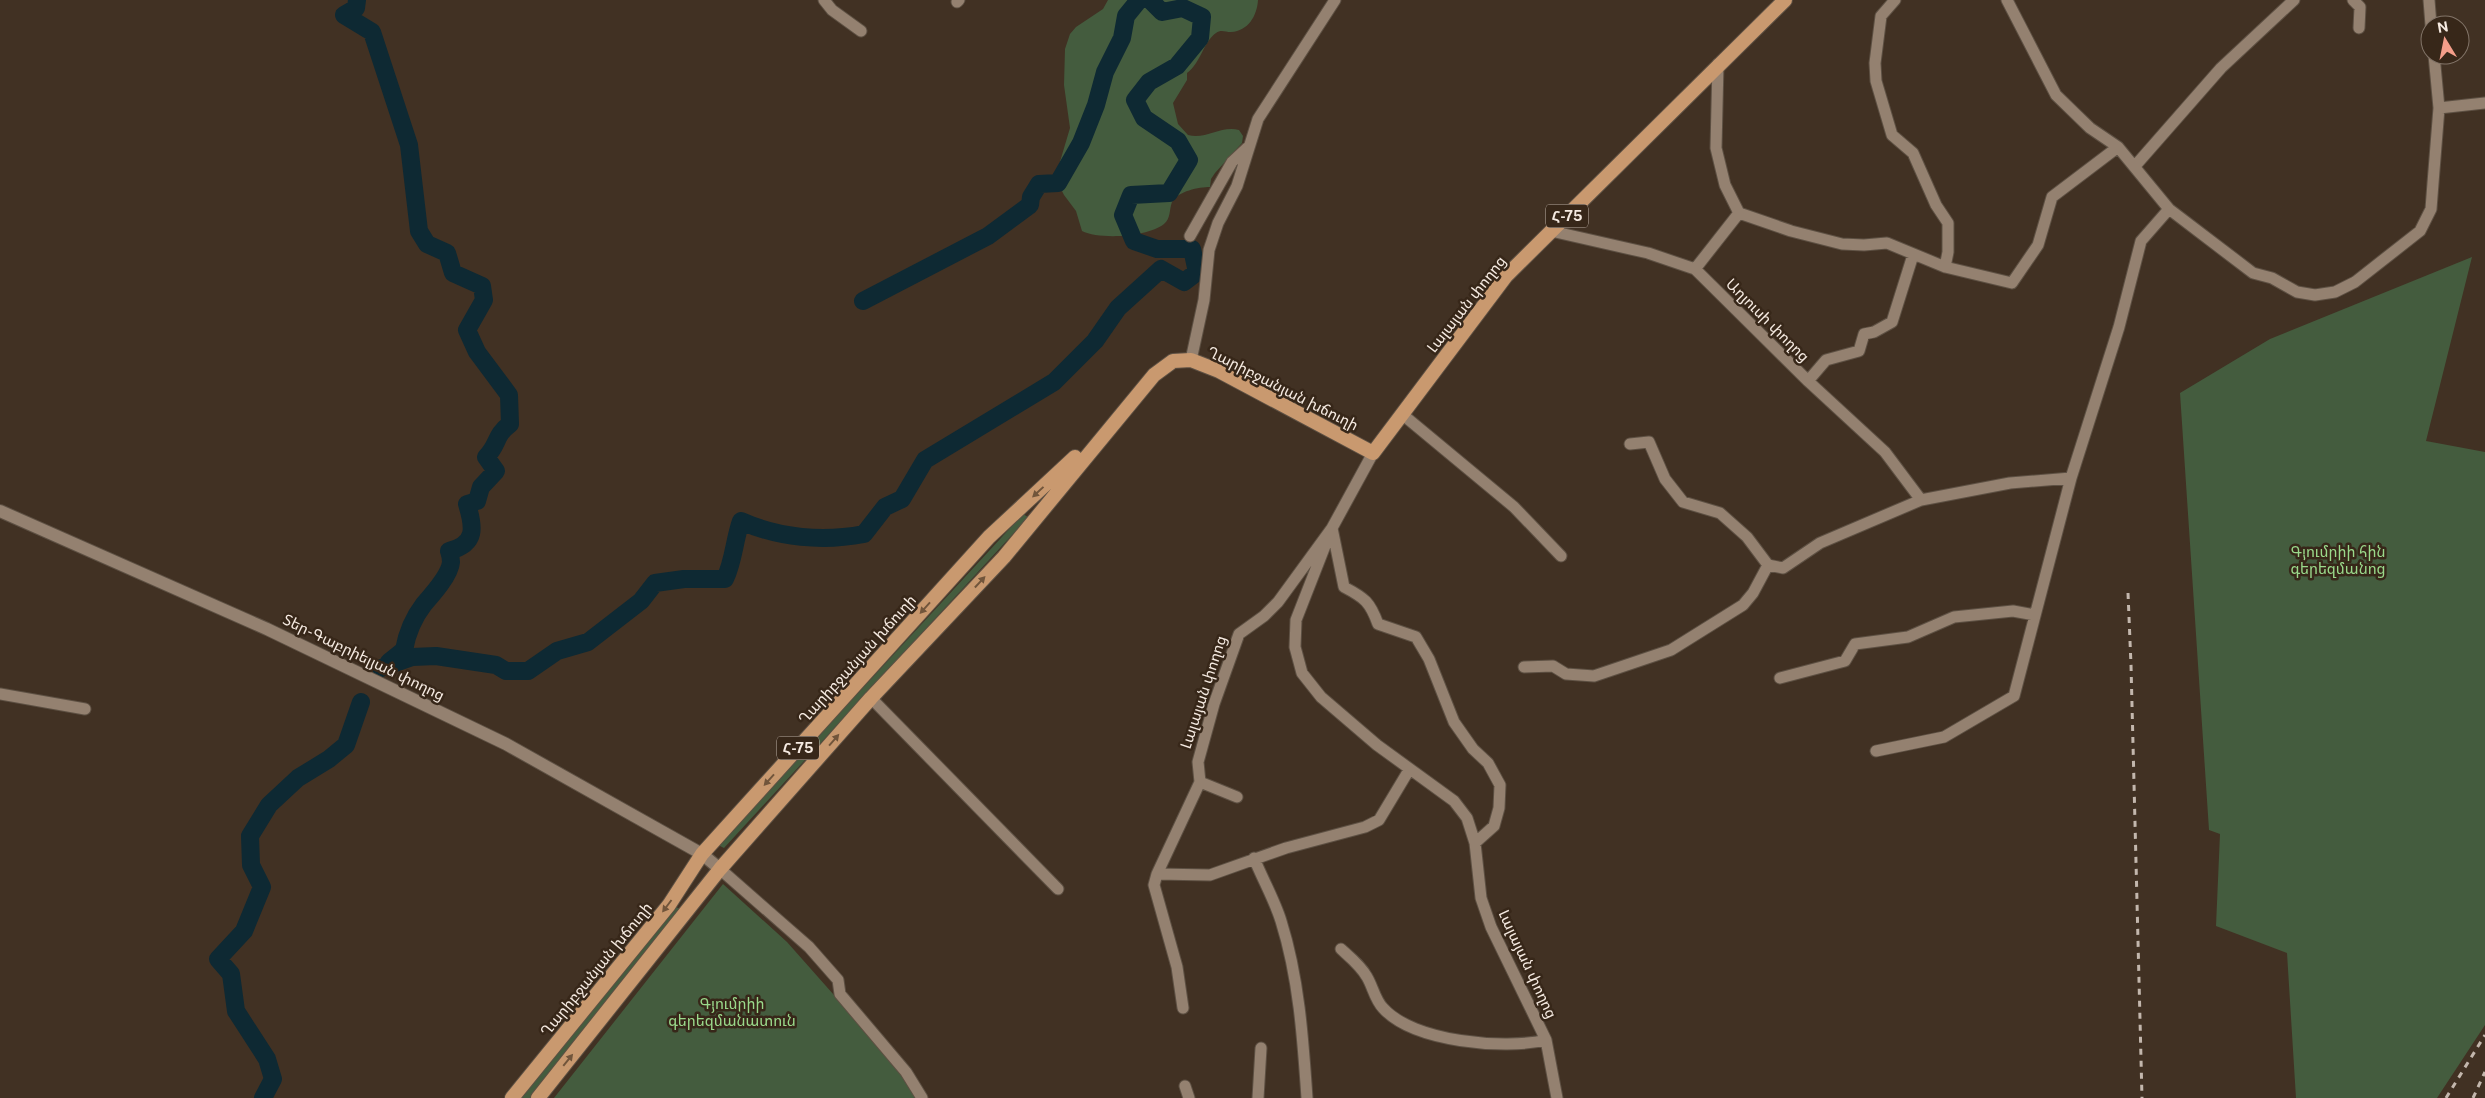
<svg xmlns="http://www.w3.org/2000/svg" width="2485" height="1098" font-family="'Public Sans','Noto Sans Armenian',sans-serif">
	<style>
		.green { fill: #445c3e }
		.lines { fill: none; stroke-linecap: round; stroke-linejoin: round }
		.river { stroke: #0e2933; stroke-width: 18 }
		.minor-casing { stroke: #5d5043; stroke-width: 13 }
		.secondary-casing { stroke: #5d5043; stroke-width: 14 }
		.trunk-casing { stroke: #5d5043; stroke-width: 16 }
		.minor { stroke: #948170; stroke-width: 11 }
		.secondary { stroke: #948170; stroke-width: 12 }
		.trunk { stroke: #c9996f; stroke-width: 14 }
		.rail { stroke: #c3b7ad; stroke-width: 3; stroke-dasharray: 6 6; stroke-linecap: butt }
		.oneway { fill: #71553b }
		.labels { text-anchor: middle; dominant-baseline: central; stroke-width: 5; stroke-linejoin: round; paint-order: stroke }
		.shield { fill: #372719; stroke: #bdb0a6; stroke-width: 1 }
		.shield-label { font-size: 14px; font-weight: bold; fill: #f6ebe2 }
		.street-label { font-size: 15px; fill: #f6ebe2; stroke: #372719 }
		.park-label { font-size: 15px; fill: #9ad98b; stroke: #372719 }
	</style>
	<rect width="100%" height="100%" fill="#413123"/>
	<path class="green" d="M1108 0H1258C1257 16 1248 31 1231 32 1225 32 1221 29 1216 33 1203 42 1201 63 1187 73V80L1173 103 1178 124 1188 135C1206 140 1221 125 1239 130L1243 136 1242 143 1215 173 1211 179 1210 187C1199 187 1178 191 1172 202 1169 210 1171 218 1164 224 1148 237 1100 240 1082 231L1076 211 1064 195 1058 183 1059 165 1070 128 1064 85 1065 49 1070 34 1076 27 1103 9Z
		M2472 257 2426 441 2485 452V1025L2437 1098H2296L2287 953 2216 926 2220 834 2209 830 2180 393 2270 339Z
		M1023 514 1028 517 1025 521 724 848 718 845Z
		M723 884 787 942 903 1073 918 1098H554Z
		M675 907 682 909 531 1098H521Z"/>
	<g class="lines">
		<path class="river" d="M357 0 356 8 344 15 372 32 409 145 419 231 427 244 447 253 453 273 482 286 484 300 467 330 477 352 509 395 510 424C494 436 499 444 486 457L496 471 481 487 477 501 467 504C474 527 477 544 449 551 450 554 451 559 451 562 450 575 432 595 424 604 414 617 407 633 404 650L389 662
			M863 301 988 236 1030 205 1031 197 1039 184 1058 183 1081 143 1096 105 1105 72 1122 38 1126 16 1139 0
			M381 668 412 657 436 656 496 665 506 671H528L557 651 588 642 641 601 655 583 684 579H725C734 560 734 541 741 521 779 538 823 542 864 534L885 507 902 499 925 460 1054 382 1095 341 1118 308 1161 269 1184 282 1197 272 1192 249H1157L1134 241 1123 215 1131 195 1169 193 1189 160 1178 141 1144 118 1135 100 1149 82 1177 66 1200 38 1202 17 1183 8 1162 12 1150 0
			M263 1098 273 1079 267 1059 236 1011 231 974 218 959 244 931 262 887 251 865 250 836 269 805 298 778 329 759 346 745 361 702"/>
		<defs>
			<path id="minor" d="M824 0 832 10 861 31
				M1895 0 1881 16 1875 63 1876 81 1892 135 1913 153 1936 205 1948 223V252L1945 267
				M2007 0 2056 95 2090 128 2118 147 2169 209 2253 273 2272 278 2297 292 2315 295 2335 292 2355 282 2420 231 2431 209 2433 183 2439 108 2434 55
				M2353 0 2360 7 2359 28
				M2429 0 2431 25
				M957 2 959 0
				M1718 64 1716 148 1725 185 1739 213 1791 231 1842 244 1864 245 1887 243 1945 267 2012 283 2038 245 2052 197 2118 147
				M2439 108 2485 103
				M2135 166 2221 68 2294 0
				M1551 231 1648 253 1695 269 1808 381 1885 452 1921 500
				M1190 236 1232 162 1247 148
				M1695 269 1739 213
				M1191 360 1204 300 1209 250 1218 223 1237 186 1258 119 1335 0
				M1808 381 1826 360 1859 351 1864 334 1874 332 1892 322 1913 255
				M1402 414 1514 507 1561 556
				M1630 444 1649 442 1665 479 1683 502 1720 513 1747 537 1768 565 1783 568 1820 543 1921 500 2010 483 2071 478
				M1373 453 1332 528 1296 620 1295 647 1302 673 1321 697 1377 745 1454 801 1467 818 1475 843 1481 898 1491 927 1546 1040 1557 1098
				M1524 667 1553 666 1566 674 1594 676 1671 650 1743 605 1753 593 1768 565
				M1780 678 1845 661 1855 644 1908 637 1954 617 2013 611 2035 615
				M0 694 85 709
				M871 698 1058 889
				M1876 751 1944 737 2014 696 2071 478 2119 327 2141 241 2169 209
				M1200 782 1237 797
				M1254 858C1262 878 1275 901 1281 921 1299 978 1303 1039 1307 1098
				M720 869 809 947 838 980 840 994 906 1072 922 1098
				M1157 874 1210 875 1286 848 1365 827 1379 820 1409 770
				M1341 949C1351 958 1361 966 1367 977 1373 987 1375 1000 1383 1008 1413 1042 1505 1050 1546 1040
				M1183 1008 1177 967 1154 885 1157 874 1200 782 1198 762 1214 704 1239 634 1264 616 1278 602 1332 528 1344 587C1365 598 1370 602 1378 624L1416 637 1429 659 1454 722 1473 749 1488 763 1500 785 1499 808 1494 826 1475 843
				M1185 1086 1189 1098
				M1258 1098 1261 1048"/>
			<path id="secondary" d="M0 511 267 629 506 744 702 854 720 869"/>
			<path id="trunk" d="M512 1098 669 905 702 854 989 537 1075 457
				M538 1098 720 869 871 698 1004 557 1154 375 1173 361 1191 360 1219 371 1373 453 1506 276 1785 0"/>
		</defs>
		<use href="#minor" class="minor-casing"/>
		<use href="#secondary" class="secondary-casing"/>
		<use href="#trunk" class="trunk-casing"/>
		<use href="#minor" class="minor"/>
		<use href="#secondary" class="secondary"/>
		<use href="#trunk" class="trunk"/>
		<path class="rail" d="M2128 593 2131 665 2142 1098
			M2446 1098 2485 1035
			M2473 1098 2485 1072"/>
	</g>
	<defs><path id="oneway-solid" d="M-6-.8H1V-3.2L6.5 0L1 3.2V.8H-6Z" transform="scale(1.25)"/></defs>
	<g class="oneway">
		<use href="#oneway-solid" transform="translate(1038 492) rotate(137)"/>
		<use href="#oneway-solid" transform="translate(980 582) rotate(-47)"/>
		<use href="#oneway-solid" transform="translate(925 608) rotate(132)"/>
		<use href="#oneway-solid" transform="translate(834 740) rotate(-49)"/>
		<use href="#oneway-solid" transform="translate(769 780) rotate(132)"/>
		<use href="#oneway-solid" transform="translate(667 906) rotate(127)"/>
		<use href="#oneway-solid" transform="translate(568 1060) rotate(-51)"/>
	</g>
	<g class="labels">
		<g class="shield">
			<rect x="1546" y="204.5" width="42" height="23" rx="4"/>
			<rect x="777" y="736.5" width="42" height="23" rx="4"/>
		</g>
		<g class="shield-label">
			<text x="1567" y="216">Հ-75</text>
			<text x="798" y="748">Հ-75</text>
		</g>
		<g class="street-label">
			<text transform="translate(1466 304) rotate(-52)">Լալայան փողոց</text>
			<text transform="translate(1768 320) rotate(45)">Աղյուսի փողոց</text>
			<text transform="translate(1283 388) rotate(27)">Ղարիբջանյան խճուղի</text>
			<text transform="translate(364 657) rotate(26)">Տեր-Գաբրիելյան փողոց</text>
			<text transform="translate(857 659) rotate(-48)">Ղարիբջանյան խճուղի</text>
			<text transform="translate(1203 692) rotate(-72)">Լալայան փողոց</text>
			<text transform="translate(1528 964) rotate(65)">Լալայան փողոց</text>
			<text transform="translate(596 969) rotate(-51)">Ղարիբջանյան խճուղի</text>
		</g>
		<g class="park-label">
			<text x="2338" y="551">Գյումրիի հին<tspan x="2338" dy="17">գերեզմանոց</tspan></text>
			<text x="732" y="1003">Գյումրիի<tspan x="732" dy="17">գերեզմանատուն</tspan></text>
		</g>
	</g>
	<g transform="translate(2445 40) rotate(350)"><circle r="24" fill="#372719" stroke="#837569"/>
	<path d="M0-4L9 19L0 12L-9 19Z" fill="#f49e8a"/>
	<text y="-8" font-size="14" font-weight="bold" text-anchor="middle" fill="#f6ebe2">N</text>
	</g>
</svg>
